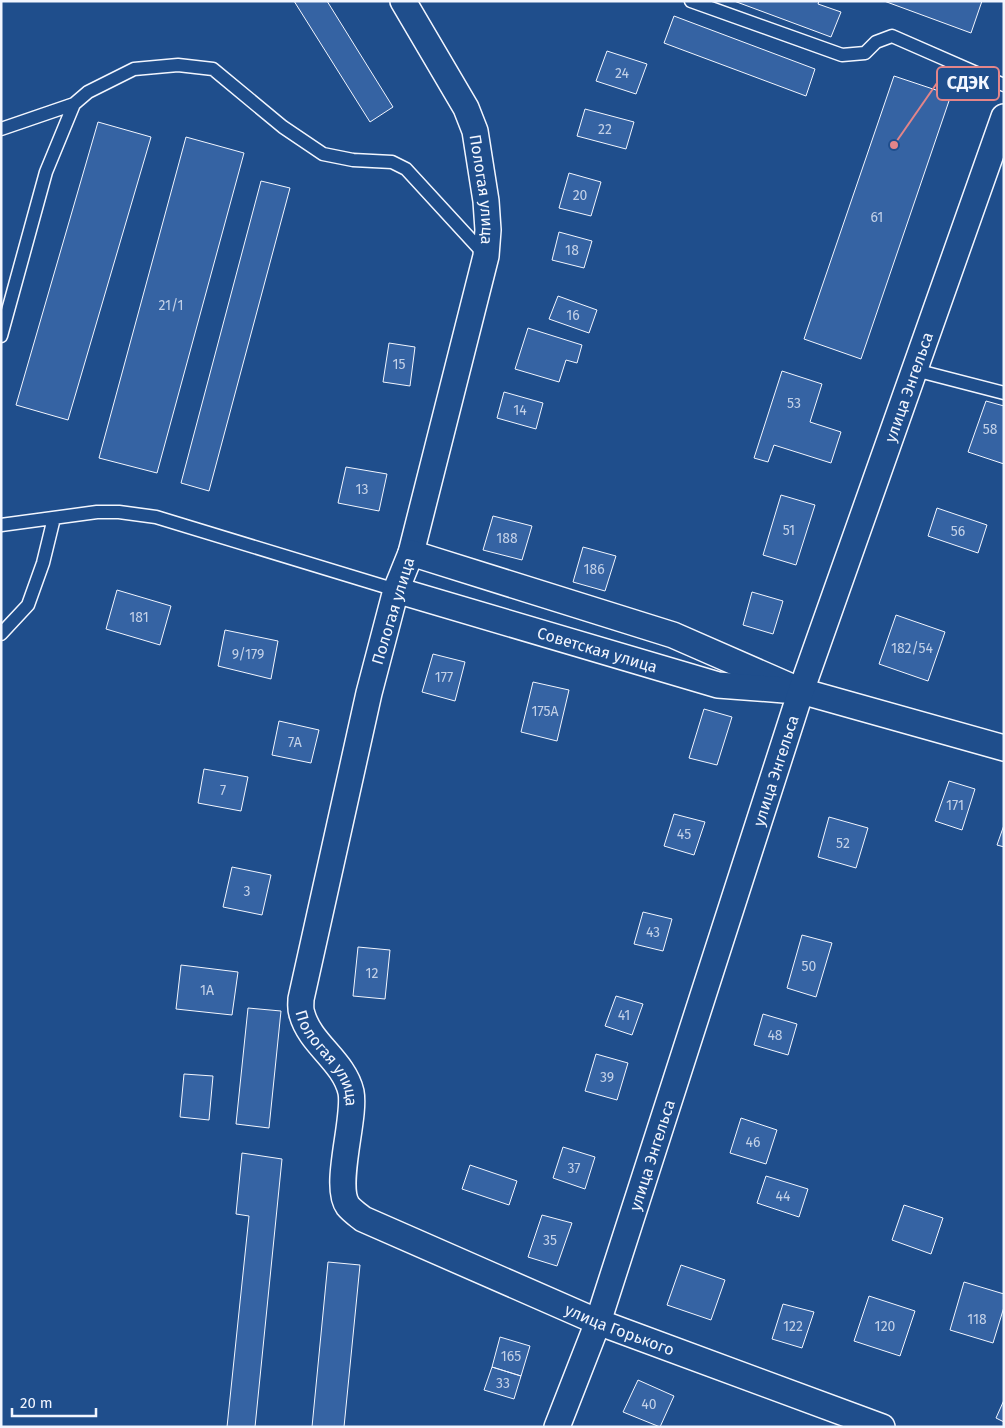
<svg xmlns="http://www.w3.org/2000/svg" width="1005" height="1428" font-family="'Fira Sans',sans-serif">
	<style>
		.building { fill: #3563a3; stroke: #f2f6ff }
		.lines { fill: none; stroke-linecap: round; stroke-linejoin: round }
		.service-casing { stroke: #f2f6ff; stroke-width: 15 }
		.minor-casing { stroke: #f2f6ff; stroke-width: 28 }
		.service { stroke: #1f4e8c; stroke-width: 12 }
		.minor { stroke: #1f4e8c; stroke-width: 25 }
		.labels { text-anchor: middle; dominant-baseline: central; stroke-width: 4; stroke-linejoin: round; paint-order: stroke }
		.number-label { font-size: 14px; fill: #c3d1e8 }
		.street-label { font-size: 16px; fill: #f2f6ff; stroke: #1f4e8c }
		.leader { fill: none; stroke: #e38589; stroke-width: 2 }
		.callout-dot { fill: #e38589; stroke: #1f4e8c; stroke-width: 2 }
		.callout { fill: #1f4e8c; stroke: #e38589; stroke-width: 2 }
		.callout-label { font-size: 18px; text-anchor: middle; font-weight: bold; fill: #f2f6ff }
	</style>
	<rect width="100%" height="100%" fill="#1f4e8c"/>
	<path class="building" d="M294 1H327L393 107 370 122Z
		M734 1H819L818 4 841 12 831 37Z
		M884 1H982L971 33Z
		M674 16 815 69 806 96 664 43Z
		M607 51 647 64 636 94 596 81Z
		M894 76 951 95 861 359 804 339Z
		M585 109 634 122 626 149 577 136Z
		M98 122 151 137 68 420 16 405Z
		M186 137 244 153 157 473 99 458Z
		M569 173 601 182 591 216 559 208Z
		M261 181 290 188 209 491 181 483Z
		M559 232 592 241 584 268 552 260Z
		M558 296 597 310 589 333 549 319Z
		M528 328 582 345 577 363 566 360 559 382 515 369Z
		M389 343 415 347 410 386 383 382Z
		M782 371 822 384 810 422 841 432 831 463 774 445 768 462 754 458Z
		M504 392 543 403 536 429 497 418Z
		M986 401 1004 406V464L968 452Z
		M346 467 387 474 379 511 338 503Z
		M781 495 815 505 796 565 763 555Z
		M937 508 987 525 978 553 928 536Z
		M493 516 532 526 522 560 483 550Z
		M583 547 616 556 605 591 573 582Z
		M117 590 171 606 160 645 106 629Z
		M752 592 783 601 773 634 743 625Z
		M896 615 945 632 928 681 879 664Z
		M225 630 278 641 271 679 218 666Z
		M433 654 465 662 455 701 422 692Z
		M533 682 569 690 557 741 521 732Z
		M704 709 732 717 717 765 689 758Z
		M279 721 319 730 311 763 272 755Z
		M204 769 248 777 241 811 198 803Z
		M949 781 975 789 962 830 935 821Z
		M674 814 705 822 694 855 664 846Z
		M829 817 868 828 856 868 818 857Z
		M1004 825V847L997 845Z
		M232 867 271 875 262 915 223 907Z
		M643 912 672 919 663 951 634 944Z
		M802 935 832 943 816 997 787 988Z
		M358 947 390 950 385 999 353 996Z
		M181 965 238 972 232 1015 176 1009Z
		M616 996 643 1004 632 1035 605 1026Z
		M248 1008 281 1011 269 1128 236 1124Z
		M763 1014 797 1024 788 1055 754 1045Z
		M596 1054 628 1063 617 1100 585 1091Z
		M184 1074 213 1076 209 1120 180 1117Z
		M741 1118 777 1130 766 1164 730 1153Z
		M563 1147 595 1157 585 1189 553 1178Z
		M242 1153 282 1159 255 1427H227L249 1216 236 1214Z
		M470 1165 517 1181 509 1205 462 1189Z
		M766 1176 808 1189 799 1217 757 1203Z
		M904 1205 943 1218 931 1254 892 1240Z
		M542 1215 572 1223 557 1266 528 1257Z
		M328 1262 360 1265 344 1427H312Z
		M681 1265 725 1280 711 1320 667 1305Z
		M964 1282 1004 1294V1307L993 1343 950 1330Z
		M869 1296 915 1311 900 1356 854 1341Z
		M783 1304 814 1312 802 1348 772 1339Z
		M500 1337 530 1346 521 1376 492 1367Z
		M492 1367 521 1376 514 1399 484 1390Z
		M638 1380 674 1396 660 1427 623 1412Z
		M1004 1400V1422L996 1418Z"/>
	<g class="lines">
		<defs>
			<path id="service" d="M691 1 842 55 865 53 876 42 892 36 1004 85
				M1 129 74 104
				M1 336 46 172 74 104 88 92 134 69 178 65 213 69 283 127 323 154 353 160 392 162 406 169 486 256
				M915 370 1004 393
				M1 525 97 512H119L156 517 396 590
				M1 634 28 605 43 563 54 518"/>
			<g id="minor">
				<path id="s1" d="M403 1 466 108 475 131 486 201 488 230 486 256 411 553 396 590 369 693 301 999C301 1004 300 1009 302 1014 310 1044 344 1061 351 1092 356 1118 333 1186 348 1206 352 1211 358 1215 363 1219L598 1322 882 1427"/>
				<path d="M411 553 673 635 801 691 1004 748"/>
				<path id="s2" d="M396 590 718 685 784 690"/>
				<path id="s3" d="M557 1427 598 1322 801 691 1004 117"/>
			</g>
		</defs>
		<use href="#service" class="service-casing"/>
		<use href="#minor" class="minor-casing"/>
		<use href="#service" class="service"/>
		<use href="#minor" class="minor"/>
	</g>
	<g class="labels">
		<g class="number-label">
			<text x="622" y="73">24</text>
			<text x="605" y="129">22</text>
			<text x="580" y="195">20</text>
			<text x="877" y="217">61</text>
			<text x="572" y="250">18</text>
			<text x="171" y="305">21/1</text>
			<text x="573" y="315">16</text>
			<text x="399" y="364">15</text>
			<text x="794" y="403">53</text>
			<text x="520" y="410">14</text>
			<text x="990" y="429">58</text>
			<text x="362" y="489">13</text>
			<text x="789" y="530">51</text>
			<text x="958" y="531">56</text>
			<text x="507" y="538">188</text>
			<text x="594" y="569">186</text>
			<text x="139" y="617">181</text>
			<text x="912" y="648">182/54</text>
			<text x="248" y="654">9/179</text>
			<text x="444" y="677">177</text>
			<text x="545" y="711">175А</text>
			<text x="295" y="742">7А</text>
			<text x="223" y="790">7</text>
			<text x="955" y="805">171</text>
			<text x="684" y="834">45</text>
			<text x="843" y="843">52</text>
			<text x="247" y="891">3</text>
			<text x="653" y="932">43</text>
			<text x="809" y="966">50</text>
			<text x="372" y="973">12</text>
			<text x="207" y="990">1А</text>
			<text x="624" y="1015">41</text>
			<text x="775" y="1035">48</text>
			<text x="607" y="1077">39</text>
			<text x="753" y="1142">46</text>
			<text x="574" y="1168">37</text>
			<text x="783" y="1196">44</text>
			<text x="550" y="1240">35</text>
			<text x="977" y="1319">118</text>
			<text x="793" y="1326">122</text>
			<text x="885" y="1326">120</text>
			<text x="511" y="1356">165</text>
			<text x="503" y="1383">33</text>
			<text x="649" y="1404">40</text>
		</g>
		<g class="street-label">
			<text stroke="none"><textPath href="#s1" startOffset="208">Пологая улица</textPath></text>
			<text stroke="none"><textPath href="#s3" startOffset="1098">улица Энгельса</textPath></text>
			<text transform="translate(393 611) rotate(-73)">Пологая улица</text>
			<text stroke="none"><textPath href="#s2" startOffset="210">Советская улица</textPath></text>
			<text stroke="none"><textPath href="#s3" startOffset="692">улица Энгельса</textPath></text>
			<text stroke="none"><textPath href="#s1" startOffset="1108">Пологая улица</textPath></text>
			<text stroke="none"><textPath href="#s3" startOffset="288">улица Энгельса</textPath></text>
			<text stroke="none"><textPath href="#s1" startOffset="1564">улица Горького</textPath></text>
		</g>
	</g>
	<path class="leader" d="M894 145L937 83"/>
	<circle class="callout-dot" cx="894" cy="145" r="5"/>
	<rect class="callout" x="937" y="67" width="62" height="33" rx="5"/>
	<g class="callout-label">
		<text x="968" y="89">СДЭК</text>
	</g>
	<rect width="1005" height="1428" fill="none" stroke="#f2f6ff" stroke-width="5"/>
	<path d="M12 1408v8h84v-8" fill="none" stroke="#f2f6ff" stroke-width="2.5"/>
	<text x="20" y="1408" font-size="15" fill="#f2f6ff" stroke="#1f4e8c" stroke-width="4" paint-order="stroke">20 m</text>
</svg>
